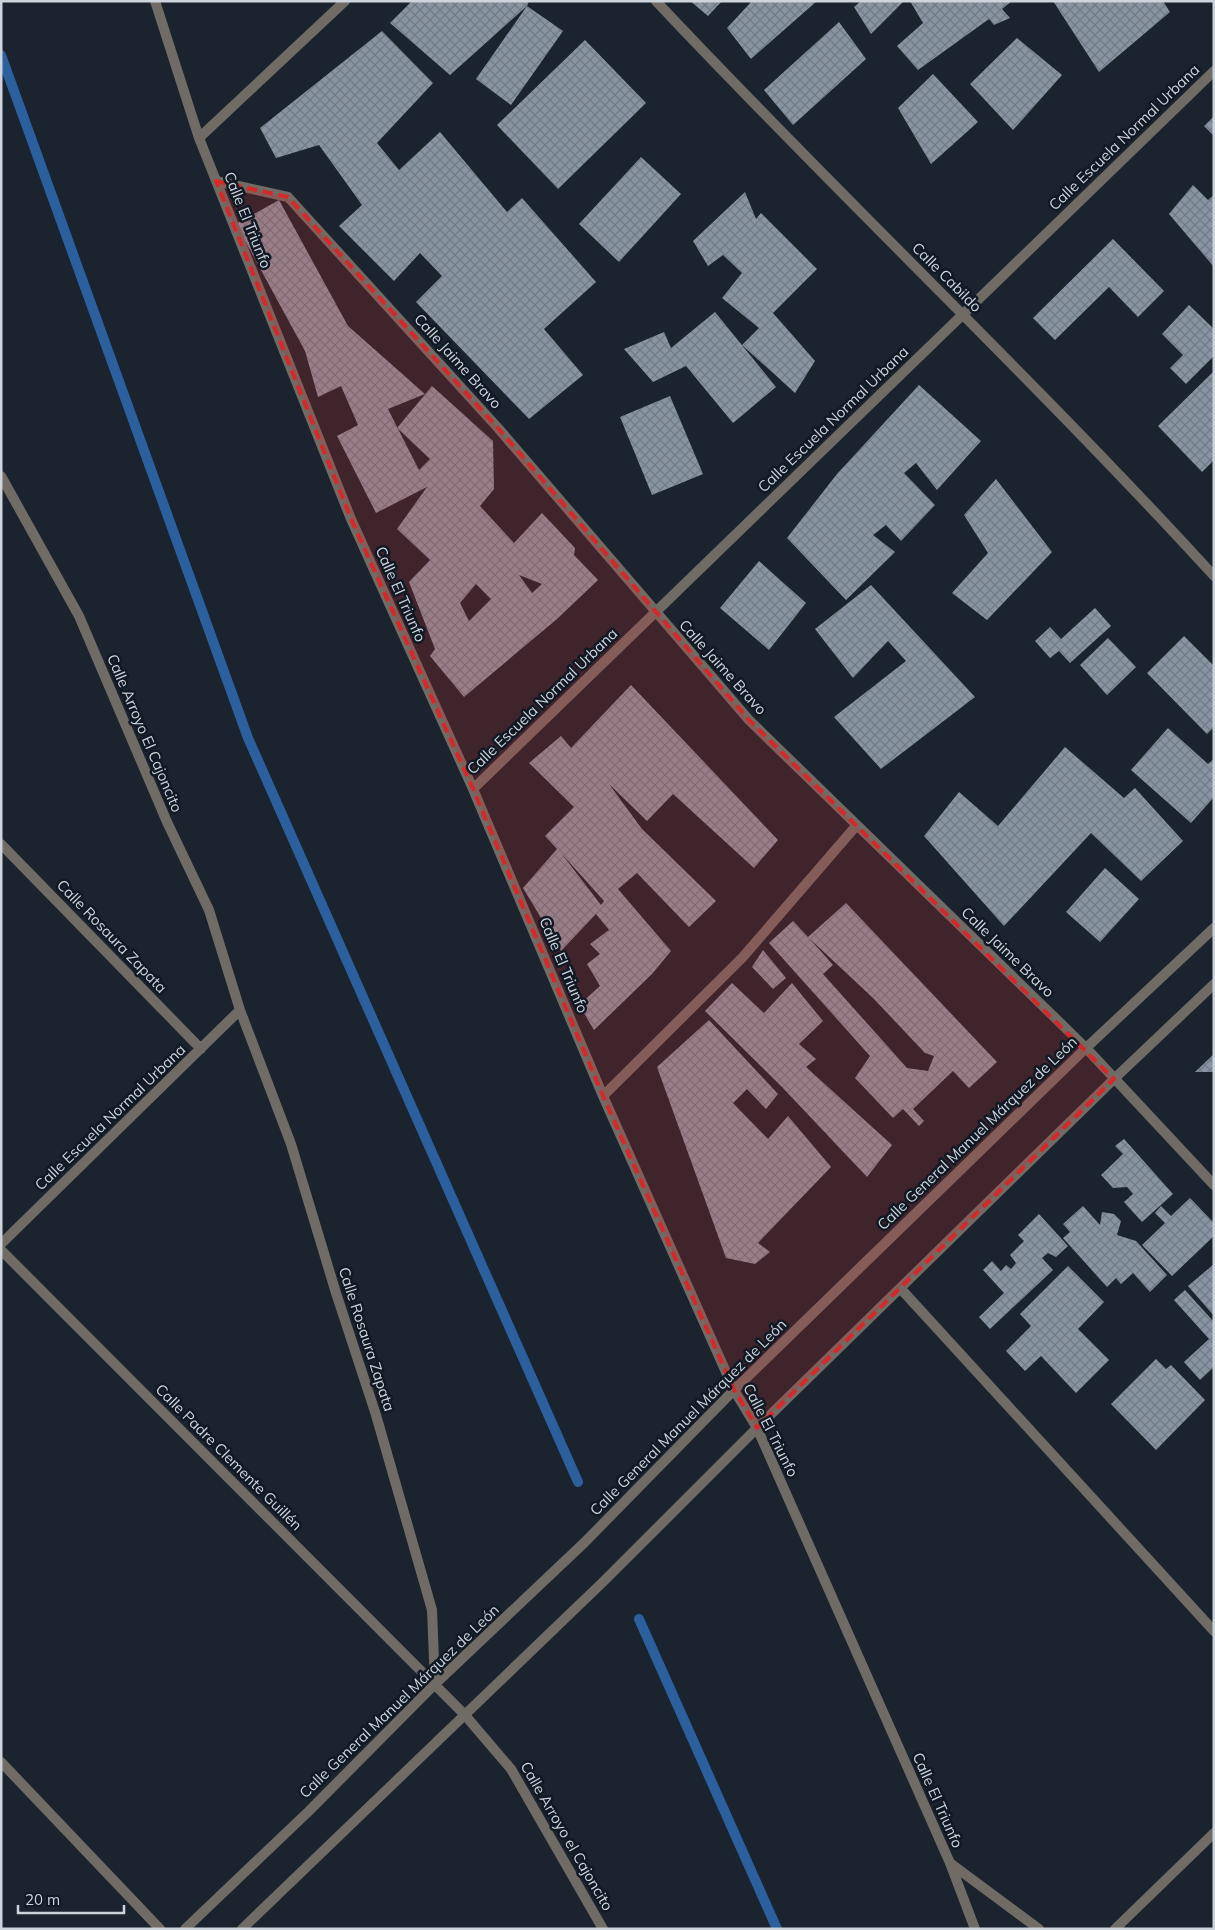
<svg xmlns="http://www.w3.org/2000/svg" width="1215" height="1930" viewBox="0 0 1215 1930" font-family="Mulish,sans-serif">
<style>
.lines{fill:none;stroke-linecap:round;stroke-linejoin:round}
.stream{stroke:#2b5f9e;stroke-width:10}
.building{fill:url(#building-cross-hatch);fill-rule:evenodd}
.minor{stroke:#706b65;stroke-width:10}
.tertiary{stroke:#706b65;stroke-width:10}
.marked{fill:#d62828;fill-opacity:0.2;stroke:#d62828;stroke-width:4;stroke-dasharray:10 6;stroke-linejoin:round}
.labels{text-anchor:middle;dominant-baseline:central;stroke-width:5;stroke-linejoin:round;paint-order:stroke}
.street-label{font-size:15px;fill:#ced4dc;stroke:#111924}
</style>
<defs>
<pattern id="building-cross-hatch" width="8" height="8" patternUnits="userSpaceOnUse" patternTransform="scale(1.25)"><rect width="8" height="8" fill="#8994a2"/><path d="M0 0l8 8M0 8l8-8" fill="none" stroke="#727b85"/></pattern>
</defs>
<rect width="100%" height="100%" fill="#1a232e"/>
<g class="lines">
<path class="stream" d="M1 55 248 738 578 1482
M639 1619 777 1929"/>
</g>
<path class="building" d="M412 1H529L527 6 450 75 390 23Z
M690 1H722L708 16Z
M752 1H817L751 59 727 28Z
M861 1H904L871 34 854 7Z
M910 1H1012L1002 9 1010 18 994 25 989 19 918 70 897 46 923 23Z
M1053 1H1163L1170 12 1099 72Z
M527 6 563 31 511 105 476 79Z
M839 22 866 59 793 125 764 90Z
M382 31 433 83 377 143 399 170 440 132 507 212 522 198 596 282 544 329 583 375 529 419 416 302 442 276 420 253 394 281 339 226 362 205 319 145 276 158 260 128Z
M1017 38 1062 75 1013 130 970 84Z
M585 40 646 103 558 189 497 125Z
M933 74 978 122 931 164 898 108Z
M1214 116V136L1204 126Z
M641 157 681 194 619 262 579 224Z
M1193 185 1208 200 1214 195V267L1169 214Z
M745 192 756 219 761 213 817 269 773 313 815 361 795 393 742 345 759 328 722 298 742 273 723 255 708 266 693 241Z
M279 200 348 326 425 394 388 409 396 425 419 470 430 459 397 428 432 386 493 441 494 489 480 506 514 543 542 513 575 548 574 555 598 580 557 619 464 697 430 656 435 649 409 582 430 560 397 529 427 487 376 513 337 436 358 425 341 386 318 397 305 351 236 224ZM519 575 542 584 532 593ZM476 584 491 599 469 621 460 603Z
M1113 239 1164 291 1138 317 1109 287 1055 340 1033 318Z
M1189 305 1214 329V356L1186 384 1170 368 1183 355 1162 334Z
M715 312 776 387 733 423 686 366 653 382 624 349 664 332 671 348Z
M1214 371V460L1202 472 1158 426Z
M919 385 981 441 937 490 916 463 904 473 935 505 901 541 886 525 873 535 895 552 846 600 787 538 837 474Z
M670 396 703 474 652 495 620 417Z
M996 479 1052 552 987 620 952 593 988 553 964 515Z
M759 561 806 603 769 650 720 608Z
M871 585 975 697 881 769 834 717 906 661 888 641 853 678 815 629Z
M1095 608 1111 626 1070 663 1059 651 1050 658 1035 641 1050 627 1061 639Z
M1184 636 1214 666V727L1207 734 1147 673Z
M1108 638 1136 667 1107 695 1080 665Z
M631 685 778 840 754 868 673 794 647 821 609 784 642 829 716 901 689 927 637 873 618 889 671 951 652 974 594 1030 579 1005 600 986 587 964 600 954 590 944 609 930 596 914 561 951 523 888 557 849 545 836 574 807 529 763 561 736 571 748ZM561 853 604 901 601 905Z
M1168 728 1208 764 1214 759V797L1191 823 1131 770Z
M1065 747 1124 798 1135 788 1183 841 1141 881 1091 833 1004 926 924 836 959 792 998 826Z
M1105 868 1139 899 1100 942 1066 912Z
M846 903 997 1062 969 1088 953 1071 913 1109 924 1121 919 1126 903 1109 893 1118 855 1078 870 1056 769 943 793 921 808 937ZM810 939 873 998 925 1053 934 1056 928 1071 907 1068 823 974 833 965Z
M763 950 786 978 773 989 752 967Z
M732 983 764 1013 792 983 823 1021 799 1044 816 1059 806 1067 892 1145 867 1177 782 1087 705 1011Z
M709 1020 778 1094 766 1109 747 1089 733 1103 768 1139 788 1116 831 1167 758 1243 770 1252 755 1264 726 1258 657 1067Z
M1214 1054V1072H1195Z
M1124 1139 1173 1194 1142 1222 1124 1202 1133 1194 1127 1187 1113 1188 1101 1175 1123 1154 1115 1146Z
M1190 1198 1214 1223V1236L1172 1276 1142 1245 1165 1223 1155 1213 1161 1206 1171 1216Z
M1083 1206 1100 1225 1102 1212 1114 1214 1121 1221 1117 1235 1136 1241 1167 1275 1150 1292 1133 1273 1121 1284 1116 1278 1107 1287 1063 1238 1070 1232 1063 1224Z
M1039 1214 1068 1246 1056 1257 1048 1253 1042 1258 1053 1270 990 1329 979 1317 1004 1293 983 1270 992 1261 1001 1271 1006 1265 1011 1269 1016 1263 1010 1255 1024 1241 1018 1235Z
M1214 1264V1316L1188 1286Z
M1068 1266 1104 1302 1078 1329 1109 1360 1076 1393 1041 1356 1025 1371 1006 1351 1031 1326 1020 1314Z
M1185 1290 1214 1322V1367L1200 1380 1184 1362 1209 1339 1174 1300Z
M1156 1359 1166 1369 1171 1365 1205 1400 1156 1450 1111 1404Z"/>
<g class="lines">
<path class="minor" d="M155 1 199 138 351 519 473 789 603 1096 734 1390 757 1428 950 1863 975 1929
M656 1C839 196 1034 379 1214 576
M199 138 345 1
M216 181 288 197 498 428 749 720 1086 1048 1214 1185
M1 476 79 616 167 822 209 910 240 1010 291 1144 336 1293 376 1415 432 1610 435 1684
M473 789 1214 71
M1 844 201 1049
M603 1096 742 958 856 826
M1 1244 240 1010
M1 1250 464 1714 511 1769 603 1929
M901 1289 1214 1631
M1 1762 160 1929
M950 1863 1039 1929
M1115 1929 1214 1833"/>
<path class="tertiary" d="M185 1929 309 1811 435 1684 585 1542 734 1390 1086 1048 1214 928
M242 1929 605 1580 757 1428 1114 1079 1214 984"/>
</g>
<path class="marked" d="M216 181 288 197 498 428 749 720 1114 1079 757 1428 734 1390 603 1096 473 789 351 519Z"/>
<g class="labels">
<g class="street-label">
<text transform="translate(1124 137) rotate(-44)">Calle Escuela Normal Urbana</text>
<text transform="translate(248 220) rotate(68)">Calle El Triunfo</text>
<text transform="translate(947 277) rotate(45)">Calle Cabildo</text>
<text transform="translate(458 361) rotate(48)">Calle Jaime Bravo</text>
<text transform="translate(833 419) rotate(-44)">Calle Escuela Normal Urbana</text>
<text transform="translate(401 594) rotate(66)">Calle El Triunfo</text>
<text transform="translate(723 667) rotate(48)">Calle Jaime Bravo</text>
<text transform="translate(542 701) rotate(-44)">Calle Escuela Normal Urbana</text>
<text transform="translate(145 733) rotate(67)">Calle Arroyo El Cajoncito</text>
<text transform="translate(112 936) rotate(46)">Calle Rosaura Zapata</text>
<text transform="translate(1008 952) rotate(44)">Calle Jaime Bravo</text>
<text transform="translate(564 965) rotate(67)">Calle El Triunfo</text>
<text transform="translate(110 1117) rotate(-44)">Calle Escuela Normal Urbana</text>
<text transform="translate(977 1133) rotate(-44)">Calle General Manuel Márquez de León</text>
<text transform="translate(367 1339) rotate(72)">Calle Rosaura Zapata</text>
<text transform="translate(688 1417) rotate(-45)">Calle General Manuel Márquez de León</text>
<text transform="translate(771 1430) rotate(63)">Calle El Triunfo</text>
<text transform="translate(229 1457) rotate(45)">Calle Padre Clemente Guillén</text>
<text transform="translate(399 1701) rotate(-44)">Calle General Manuel Márquez de León</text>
<text transform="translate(938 1800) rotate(66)">Calle El Triunfo</text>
<text transform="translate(567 1836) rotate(60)">Calle Arroyo el Cajoncito</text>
</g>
</g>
<rect width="1215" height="1930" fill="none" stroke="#ced4dc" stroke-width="5"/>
<path d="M18 1905v8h106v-8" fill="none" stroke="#ced4dc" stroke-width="2.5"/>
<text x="25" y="1905" font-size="15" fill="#ced4dc" stroke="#111924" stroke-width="4" paint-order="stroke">20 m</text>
</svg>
